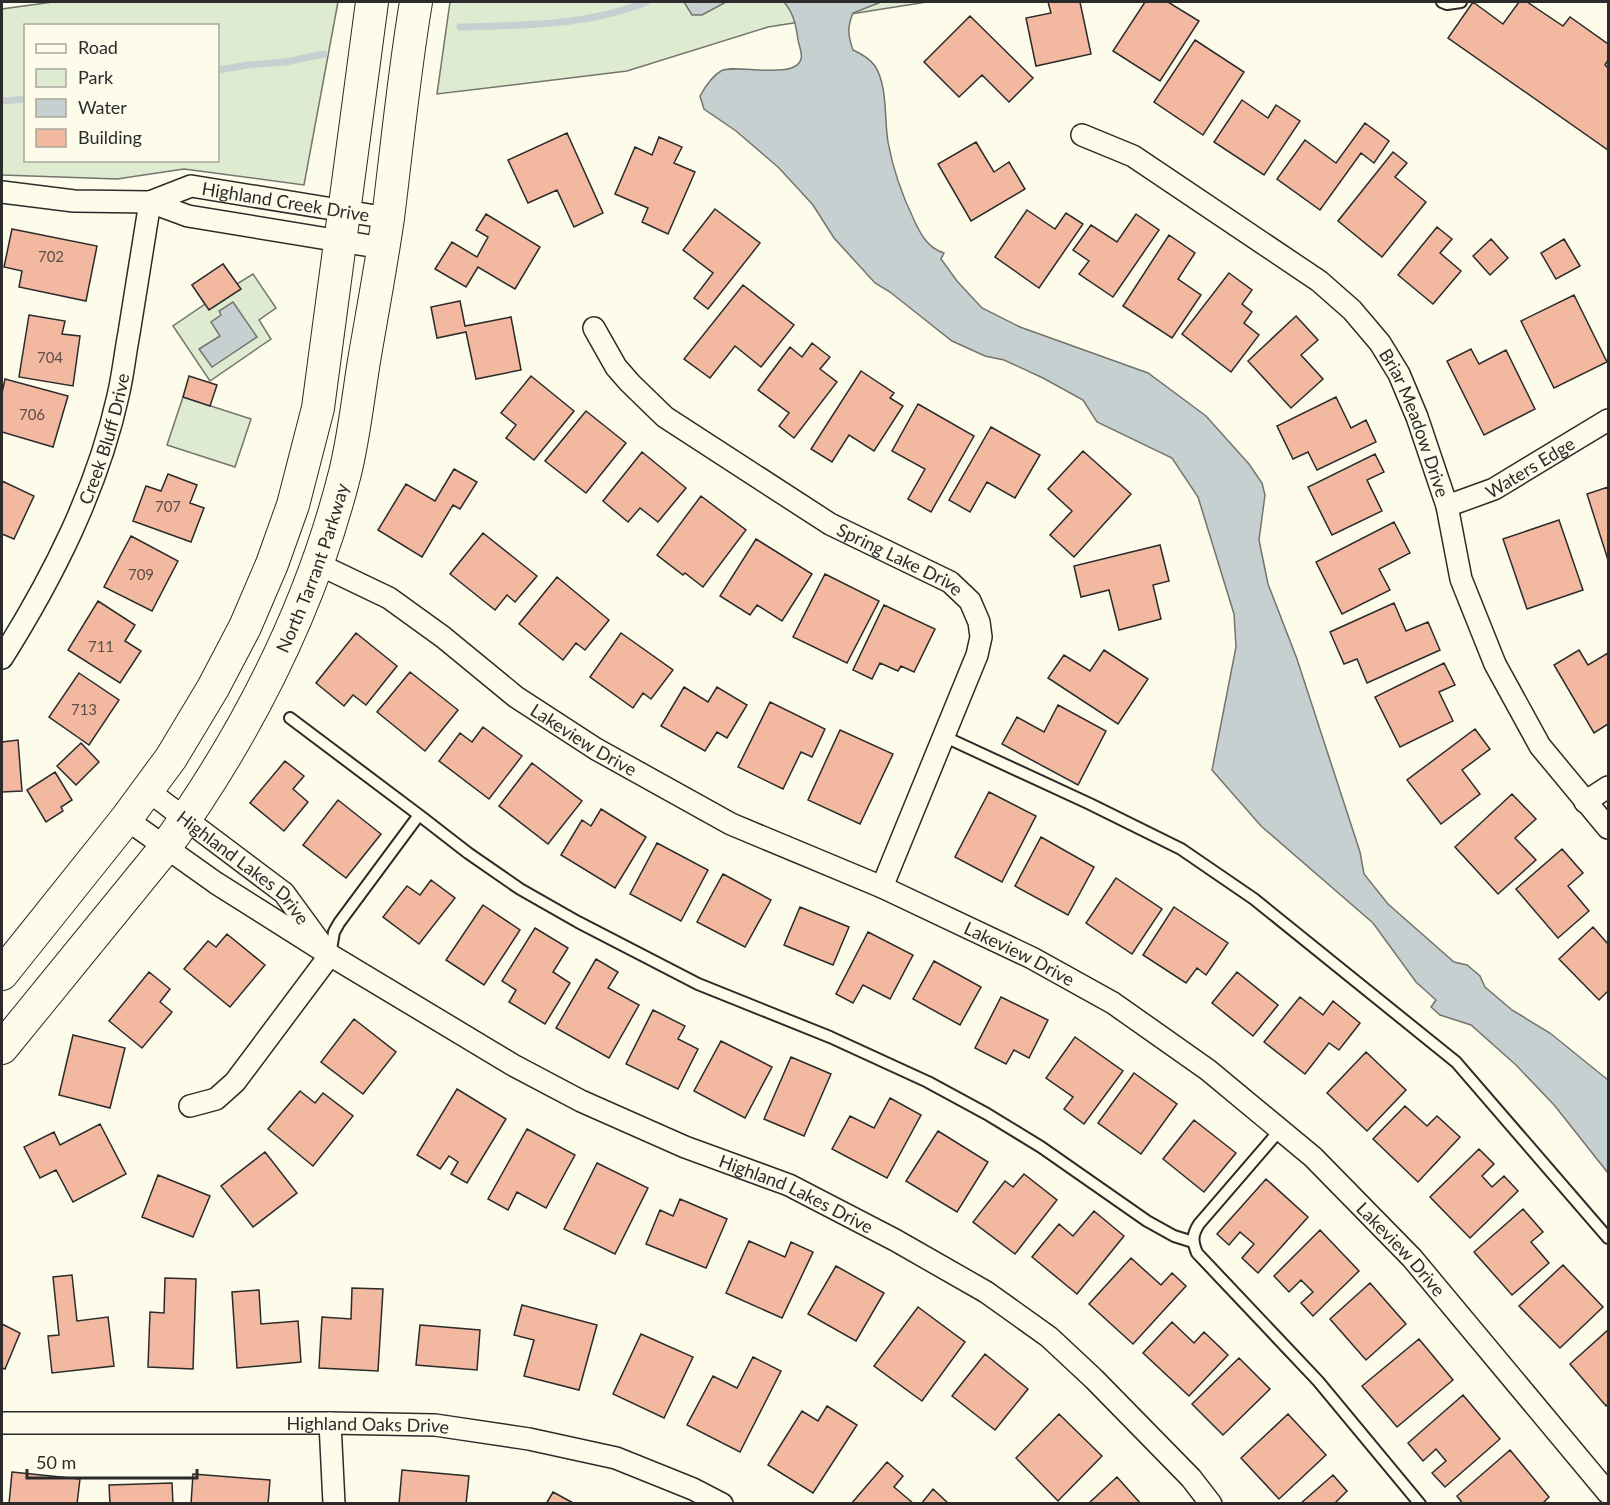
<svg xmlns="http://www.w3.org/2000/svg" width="1610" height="1505" viewBox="0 0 1610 1505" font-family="Lato,sans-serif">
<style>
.green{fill:#deebd1;stroke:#74746e;stroke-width:1.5;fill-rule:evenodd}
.water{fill:#c7d0d0;stroke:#74746e;stroke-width:1.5}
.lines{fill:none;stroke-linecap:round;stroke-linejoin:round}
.stream{stroke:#c7d0d0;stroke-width:7}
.building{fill:#f2b8a0;stroke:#2b2b2b;stroke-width:1.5}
.lane-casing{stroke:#2b2b2b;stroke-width:14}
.street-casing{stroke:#2b2b2b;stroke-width:24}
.primary-casing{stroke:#2b2b2b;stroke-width:34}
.lane{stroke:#fdfbea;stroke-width:10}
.street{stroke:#fdfbea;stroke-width:21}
.primary{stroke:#fdfbea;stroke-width:32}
.labels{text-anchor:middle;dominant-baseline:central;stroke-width:4.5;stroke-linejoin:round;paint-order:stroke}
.number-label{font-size:15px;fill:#5d4e48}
.street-label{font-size:18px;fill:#2b2b2b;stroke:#fdfbea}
</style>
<rect width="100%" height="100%" fill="#fdfbea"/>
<path class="green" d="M53 2H338L304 185 184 169 117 179 2 175V9ZM26 26H218V160H26Z
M450 2H927L768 27 627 71 437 94Z
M223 264 237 284 253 274 276 308 259 320 271 339 210 381 173 326 205 304 192 285Z
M183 397 251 419 235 467 167 445Z"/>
<path class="water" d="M684 2H726L702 15H692Z
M784 2H881L853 13C847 27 848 36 853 50 862 54 869 58 875 66 888 87 884 118 888 142 893 170 902 195 914 220 921 235 928 248 944 253L941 259 957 281 982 308 1020 327 1148 373 1206 416 1249 464 1262 483 1265 495 1259 540 1268 584 1297 659 1360 852 1364 874 1388 904 1454 962 1467 965 1480 976 1485 987 1512 1010 1550 1033 1608 1080V1173L1555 1106 1516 1065 1471 1025 1440 1015 1431 1007 1436 1000 1416 982 1373 923 1261 826 1212 770 1236 647 1234 614 1198 497 1172 458 1097 422 1083 400 1043 378 1004 360 985 356 952 341 890 292 875 283 834 238 813 205 779 168 736 131 704 109 700 96C705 87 712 76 721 71 733 63 795 81 801 59 803 54 799 46 798 40 796 25 794 14 784 2Z
M233 302 257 337 212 367 199 349 220 336 211 322 221 315 219 311Z"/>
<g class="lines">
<path class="stream" d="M460 27C523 25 587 26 646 2
M218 70 248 65 285 62 324 54
M2 101 26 99"/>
</g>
<path class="building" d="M1048 2H1080L1091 54 1036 66 1026 18 1051 13Z
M1145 2H1168L1199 21 1160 81 1113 51Z
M1473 2 1503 24 1519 2H1527L1563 26 1570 17 1608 44V60L1605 65 1608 68V150L1448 38Z
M970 16 1033 78 1009 102 982 75 959 97 924 62Z
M1195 40 1244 72 1203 135 1154 102Z
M1242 100 1268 118 1276 105 1300 121 1264 175 1214 142Z
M1365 123 1389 141 1374 163 1361 153 1320 210 1277 179 1305 140 1336 163Z
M567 133 603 213 574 227 557 190 528 203 508 160Z
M659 137 682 147 674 163 695 172 668 234 642 222 648 208 615 194 635 147 652 155Z
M976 142 994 172 1009 162 1025 189 971 221 938 164Z
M1393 152 1407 163 1395 177 1426 202 1382 257 1338 221Z
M715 209 760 243 708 309 694 298 713 273 683 250Z
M1027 210 1055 229 1066 213 1083 224 1039 288 995 257Z
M486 214 540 247 515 289 478 267 466 287 435 269 452 242 477 257 488 237 476 230Z
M1136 214 1159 230 1113 297 1079 274 1089 261 1073 250 1091 225 1117 242Z
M1437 227 1452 239 1440 253 1461 271 1433 304 1398 275Z
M12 229 97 246 86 301 19 287 22 271 4 267Z
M1169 235 1195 253 1178 279 1201 295 1172 338 1123 306Z
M1491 239 1508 258 1490 275 1473 256Z
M1564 239 1580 266 1556 279 1541 253Z
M223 264 241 289 209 310 192 285Z
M1229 273 1252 290 1242 304 1252 312 1244 323 1259 335 1231 372 1182 334Z
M743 285 794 325 761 367 735 346 710 378 684 359Z
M1574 295 1607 362 1554 388 1521 321Z
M460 301 465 326 511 317 521 370 476 379 466 332 437 338 431 307Z
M29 315 65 321 62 334 80 336 73 386 19 377Z
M1296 316 1318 340 1301 355 1323 379 1291 408 1248 361Z
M812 343 830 357 820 369 837 382 794 438 779 426 789 413 758 390 790 347 802 357Z
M1471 349 1479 364 1506 350 1535 409 1484 435 1447 361Z
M861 371 894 393 890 398 903 406 874 451 849 435 832 462 811 449Z
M189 376 217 385 210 406 183 397Z
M531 376 574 411 534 460 506 438 516 425 501 413Z
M5 379 68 396 53 447 2 432V393Z
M1336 397 1351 428 1366 420 1376 442 1317 470 1308 452 1293 459 1277 426Z
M918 404 974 436 931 512 908 499 925 469 892 451Z
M586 411 626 443 586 493 545 461Z
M991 427 1040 455 1015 498 987 482 970 512 949 500Z
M1083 451 1131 494 1074 557 1050 535 1072 511 1048 489Z
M642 452 686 488 658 522 640 508 628 522 603 501Z
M1375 454 1384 472 1367 480 1382 511 1332 535 1308 487Z
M454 469 477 482 460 509 453 505 422 557 378 530 406 484 435 501Z
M168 474 197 485 190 503 204 508 191 542 133 521 146 486 161 491Z
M2 481 34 496 14 539 2 534Z
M1608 487V560L1587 494Z
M701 496 746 530 703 587 685 573 683 575 657 555Z
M1559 520 1583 590 1527 609 1503 539Z
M1394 522 1410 553 1379 569 1390 590 1342 614 1316 562Z
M483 533 537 576 515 602 507 595 495 610 450 574Z
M131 536 178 561 152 611 104 587Z
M756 539 812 574 782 621 757 605 750 615 720 596Z
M1160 545 1169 581 1153 585 1161 619 1119 630 1109 590 1081 597 1074 566Z
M825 574 879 601 847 663 793 637Z
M557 577 609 620 585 650 576 643 563 660 519 624Z
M98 601 135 625 125 641 141 651 120 683 68 650Z
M1394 603 1406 631 1428 622 1440 650 1367 683 1357 659 1344 664 1330 632Z
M884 605 935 629 914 672 901 666 898 671 880 663 872 679 853 670Z
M356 633 397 666 366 705 353 695 344 706 316 683Z
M621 633 673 670 651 699 643 693 633 708 590 677Z
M1104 650 1148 679 1118 724 1048 678 1064 655 1090 671Z
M1579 650 1588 665 1608 653V724L1594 733 1554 665Z
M1444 663 1455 685 1439 692 1453 721 1400 747 1375 697Z
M410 672 458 710 425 751 377 712Z
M79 673 119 700 89 745 49 717Z
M684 687 708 702 717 687 747 705 727 738 717 732 705 751 661 726Z
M770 702 825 729 812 757 801 752 783 789 738 767Z
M1058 705 1106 731 1078 785 1002 744 1017 717 1044 732Z
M483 727 522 756 489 799 439 761 460 733 472 742Z
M1475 729 1490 749 1462 770 1480 794 1441 824 1407 780Z
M840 730 893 754 860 824 808 800Z
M18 740 22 791 2 792V742Z
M81 743 99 762 76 785 57 766Z
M285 761 304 776 293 789 308 802 284 831 250 803Z
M532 763 582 801 548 844 499 806Z
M55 772 72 800 61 807 63 811 46 822 27 790Z
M989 792 1036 816 1002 882 955 857Z
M1512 794 1536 819 1515 838 1536 860 1498 894 1455 847Z
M338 800 381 834 346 878 303 845Z
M601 809 646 837 615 888 561 855 582 820 591 826Z
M1041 837 1094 867 1068 915 1015 886Z
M657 843 708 870 681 921 630 894Z
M1562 849 1583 873 1568 886 1589 911 1558 938 1516 889Z
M723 874 771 900 745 947 697 922Z
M1116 878 1162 909 1132 954 1086 923Z
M431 880 455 898 419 944 383 917 407 886 420 895Z
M483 905 520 930 484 985 446 960Z
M800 907 849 927 833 965 784 945Z
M1174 907 1228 943 1206 975 1197 968 1186 983 1143 955Z
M1593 927 1608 944V991L1599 1000 1559 959Z
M535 928 568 948 553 972 570 983 545 1024 509 1002 516 990 502 981Z
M868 932 913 955 890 999 863 985 853 1003 836 994Z
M227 934 265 965 230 1007 184 969 208 941 216 947Z
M596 959 618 972 608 988 639 1005 609 1058 556 1028Z
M934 961 981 987 960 1025 913 999Z
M149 972 170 989 160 1002 172 1012 142 1048 109 1021Z
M1237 972 1278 1005 1253 1036 1212 1003Z
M1001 997 1048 1020 1029 1058 1014 1050 1006 1064 975 1048Z
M1300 997 1323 1015 1333 1001 1360 1023 1339 1050 1329 1043 1305 1074 1264 1042Z
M653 1010 685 1026 678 1039 698 1049 678 1089 626 1064Z
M354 1019 396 1052 363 1094 321 1062Z
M73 1035 125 1048 110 1108 59 1095Z
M1075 1037 1123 1071 1084 1124 1064 1109 1073 1097 1046 1078Z
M721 1041 772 1067 745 1118 694 1091Z
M1366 1052 1406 1090 1367 1131 1327 1093Z
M791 1057 831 1074 804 1136 764 1119Z
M1134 1073 1177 1104 1141 1154 1098 1123Z
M457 1089 506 1119 467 1183 451 1174 458 1162 449 1156 440 1169 417 1155Z
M300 1091 315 1103 323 1093 353 1116 313 1166 268 1129Z
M890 1098 921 1115 887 1178 832 1149 850 1116 874 1128Z
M1405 1106 1427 1126 1437 1116 1460 1137 1418 1182 1373 1139Z
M1194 1120 1236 1153 1204 1192 1163 1159Z
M100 1124 126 1174 73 1202 56 1170 40 1178 24 1147 54 1132 60 1145Z
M527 1129 575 1155 546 1208 517 1192 508 1210 488 1199Z
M938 1131 988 1162 957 1212 906 1181Z
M1479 1149 1494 1164 1482 1176 1492 1187 1504 1176 1518 1191 1470 1238 1430 1197Z
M265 1152 297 1193 253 1227 221 1186Z
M597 1163 648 1188 615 1254 564 1229Z
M1024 1174 1057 1200 1015 1254 973 1222 1005 1181 1013 1187Z
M158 1175 210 1196 193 1237 142 1217Z
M1266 1179 1308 1217 1258 1273 1242 1258 1254 1244 1240 1232 1229 1245 1217 1234Z
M680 1199 727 1219 706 1268 646 1244 660 1210 673 1216Z
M1523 1209 1543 1232 1531 1242 1549 1263 1512 1295 1474 1252Z
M1094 1211 1124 1236 1077 1294 1032 1257 1059 1224 1073 1236Z
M1320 1230 1359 1271 1313 1316 1301 1303 1313 1292 1301 1280 1289 1292 1274 1276Z
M749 1241 785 1257 791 1242 813 1252 782 1318 726 1293Z
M1131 1258 1161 1285 1172 1273 1186 1286 1133 1344 1089 1304Z
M1563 1265 1603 1307 1560 1348 1519 1306Z
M836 1266 884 1293 856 1341 808 1314Z
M72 1275 77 1321 108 1317 114 1366 52 1373 48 1336 59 1335 53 1277Z
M165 1278 196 1279 193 1369 148 1367 150 1312 164 1313Z
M1370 1283 1406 1324 1366 1360 1330 1319Z
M352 1288 383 1289 378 1371 319 1368 322 1317 351 1319Z
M259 1290 261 1324 298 1321 301 1362 237 1368 232 1292Z
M522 1305 597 1325 579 1390 524 1376 534 1340 514 1335Z
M918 1307 965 1342 922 1401 874 1366Z
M1172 1322 1194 1343 1204 1332 1228 1355 1189 1396 1143 1353Z
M2 1324 20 1333 5 1369 2 1368Z
M420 1325 480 1330 477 1370 416 1365Z
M1608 1330V1404L1606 1406 1570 1364Z
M641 1334 693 1357 664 1418 613 1394Z
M1419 1339 1453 1380 1397 1427 1362 1386Z
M985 1354 1028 1389 995 1430 952 1396Z
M753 1357 781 1371 740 1452 687 1425 713 1376 737 1388Z
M1239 1358 1270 1389 1223 1435 1192 1404Z
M1463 1395 1500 1439 1445 1487 1432 1473 1446 1461 1436 1449 1423 1461 1408 1443Z
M827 1406 857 1425 813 1493 768 1465 802 1411 818 1421Z
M1059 1414 1102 1456 1058 1501 1016 1458Z
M1288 1414 1326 1455 1279 1499 1241 1458Z
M1510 1450 1549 1497 1542 1504H1463L1457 1496Z
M887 1462 903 1476 894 1487 914 1504H851Z
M402 1470 469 1476 466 1504H399Z
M12 1472 80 1479 77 1504H9Z
M193 1474 270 1480 268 1504H191Z
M1333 1475 1347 1491 1334 1504H1300Z
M1117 1477 1141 1504H1088Z
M172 1483 173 1504H110L109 1485Z
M933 1489 949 1504H921Z
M553 1492 575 1504H546Z"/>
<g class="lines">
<g class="lane-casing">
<path id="lane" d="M1442 2 1447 4 1461 2
M290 718 419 815
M943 736 1090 804 1181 849 1254 899 1456 1062 1608 1238
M330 955 334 932 339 923 419 815 468 853 520 889 578 922 698 984 830 1037 928 1082 987 1114 1041 1147 1147 1221 1174 1236 1193 1242
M1280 1130 1199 1224C1192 1235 1192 1241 1197 1253L1318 1381 1420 1504"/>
</g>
<g class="street-casing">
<g id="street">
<path id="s1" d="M1082 135 1133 156 1319 281 1352 310 1380 343 1399 374 1417 417 1447 506 1461 579 1495 664 1540 746 1608 828"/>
<path d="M2 192 74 201 150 202 188 216 383 248"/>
<path id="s2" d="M150 202 191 186 388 218"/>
<path id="s3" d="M594 328 616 367 630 383 665 417 830 524 950 582 970 601 979 622 981 637 977 655 882 887"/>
<path id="s4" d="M1447 506 1494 489 1608 420"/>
<path id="s5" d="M318 564 389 598 443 637 516 697 596 749 731 824 882 887 1032 958 1113 1003 1208 1070 1313 1157 1412 1258 1608 1493"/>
<path id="s6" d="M2 658C53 577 97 490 118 396 123 375 125 354 129 333 136 289 143 246 150 202"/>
<path id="s7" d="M147 790 284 893 322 945"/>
<path d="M1585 802 1608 787"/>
<path id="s8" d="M126 819 216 883 330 955 513 1065 581 1101 685 1147 789 1185 895 1240 986 1292 1049 1337 1094 1379 1191 1478 1211 1504"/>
<path d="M190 1106 216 1099 235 1082 330 955"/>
<path id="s9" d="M2 1423H330L435 1425 529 1439 616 1458 693 1489 722 1504"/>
<path d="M330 1423 334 1504"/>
</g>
</g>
<g class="primary-casing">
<g id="primary">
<path d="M2 974 126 819 171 758 213 688 245 627 272 564 293 505 318 408 372 2"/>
<path id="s10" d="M2 1048 165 848C246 735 311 608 345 473 354 437 358 398 364 361 372 314 381 266 388 218 397 146 404 73 416 2"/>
</g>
</g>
<use href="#lane" class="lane"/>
<use href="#street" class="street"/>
<use href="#primary" class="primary"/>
</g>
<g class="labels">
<g class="number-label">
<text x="51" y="256">702</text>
<text x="50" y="357">704</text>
<text x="32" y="414">706</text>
<text x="168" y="506">707</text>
<text x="141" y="574">709</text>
<text x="101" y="646">711</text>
<text x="84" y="709">713</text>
</g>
<g class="street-label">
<text stroke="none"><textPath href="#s2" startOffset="140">Highland Creek Drive</textPath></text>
<text stroke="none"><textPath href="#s1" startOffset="454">Briar Meadow Drive</textPath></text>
<text stroke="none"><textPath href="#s6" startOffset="243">Creek Bluff Drive</textPath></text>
<text stroke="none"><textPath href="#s4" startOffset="92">Waters Edge</textPath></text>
<text stroke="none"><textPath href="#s3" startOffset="390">Spring Lake Drive</textPath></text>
<text stroke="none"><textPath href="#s10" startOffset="576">North Tarrant Parkway</textPath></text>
<text stroke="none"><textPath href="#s5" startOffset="320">Lakeview Drive</textPath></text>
<text stroke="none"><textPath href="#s7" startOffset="124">Highland Lakes Drive</textPath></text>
<text stroke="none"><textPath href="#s5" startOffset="806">Lakeview Drive</textPath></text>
<text stroke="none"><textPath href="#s8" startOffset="770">Highland Lakes Drive</textPath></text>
<text stroke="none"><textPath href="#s5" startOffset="1292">Lakeview Drive</textPath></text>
<text stroke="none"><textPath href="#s9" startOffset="366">Highland Oaks Drive</textPath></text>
</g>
</g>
<rect width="1610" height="1505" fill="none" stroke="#2b2b2b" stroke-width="6"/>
<rect x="24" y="24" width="195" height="138" fill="#fdfbea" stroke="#a9a89e" stroke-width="1.5"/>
<rect x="36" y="44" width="30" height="9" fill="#fdfbea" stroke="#a9a89e" stroke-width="1.5"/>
<text x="78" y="54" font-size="18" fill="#2b2b2b">Road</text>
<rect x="36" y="69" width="30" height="18" fill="#deebd1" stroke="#a9a89e" stroke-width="1.5"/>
<text x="78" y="84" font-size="18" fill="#2b2b2b">Park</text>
<rect x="36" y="99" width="30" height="18" fill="#c7d0d0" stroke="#a9a89e" stroke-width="1.5"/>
<text x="78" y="114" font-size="18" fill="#2b2b2b">Water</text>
<rect x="36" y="129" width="30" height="18" fill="#f2b8a0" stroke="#a9a89e" stroke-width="1.5"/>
<text x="78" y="144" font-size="18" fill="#2b2b2b">Building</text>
<path d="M27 1469v9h170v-9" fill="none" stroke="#2b2b2b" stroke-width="3"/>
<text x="36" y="1469" font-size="18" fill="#2b2b2b" stroke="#fdfbea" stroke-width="4.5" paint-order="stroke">50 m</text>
</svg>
